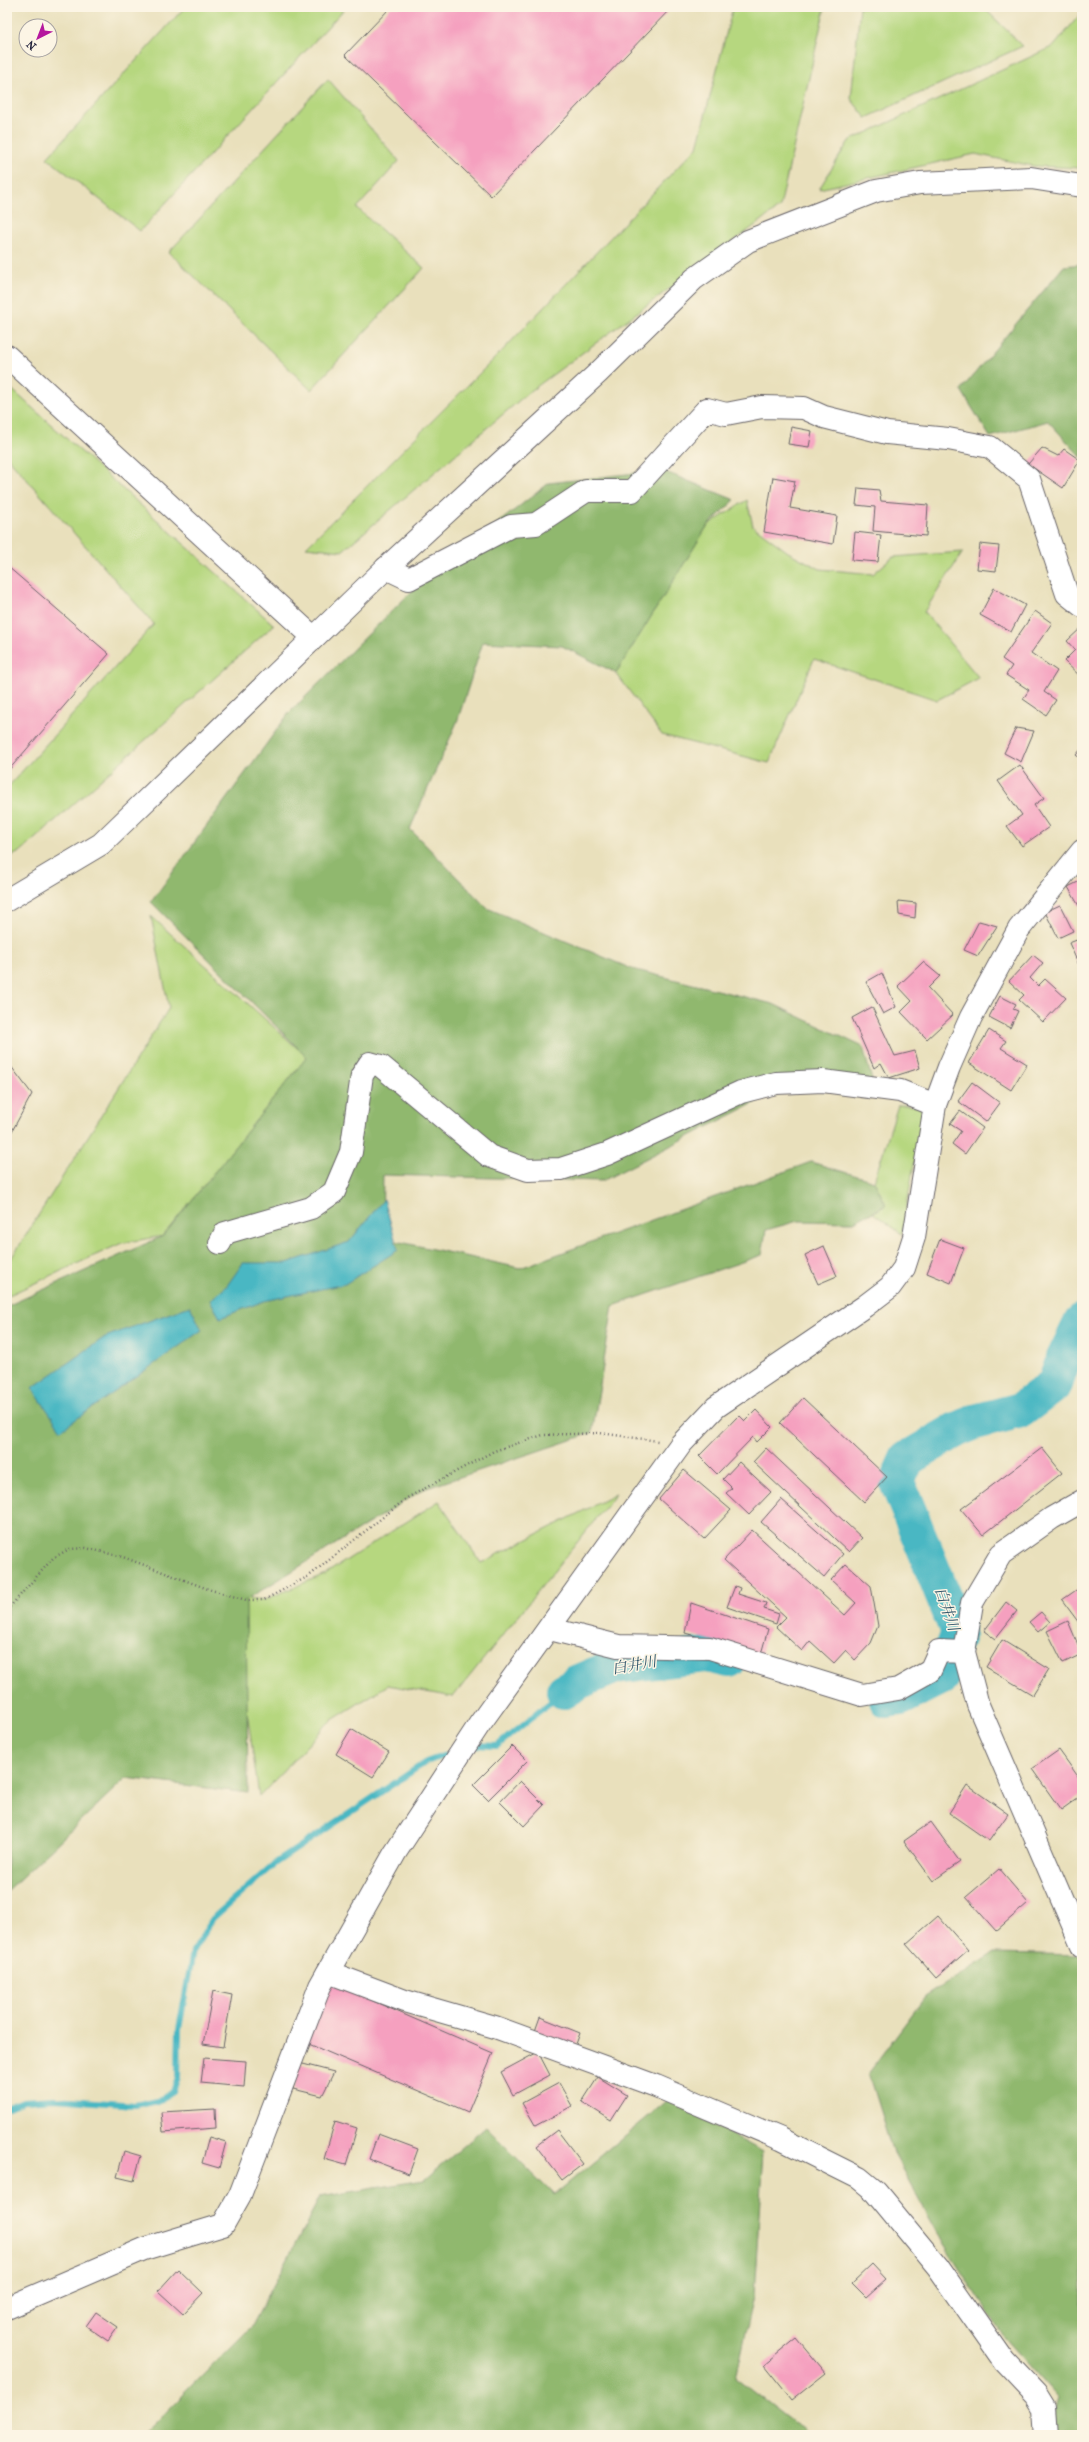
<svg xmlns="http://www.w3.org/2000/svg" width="1089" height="2442" viewBox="0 0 1089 2442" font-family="'IM FELL French Canon','Noto Serif JP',serif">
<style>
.green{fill:#b6d77f;stroke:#6c7c5d}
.forest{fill:#90b86e;stroke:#596d54}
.water{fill:#49b7c3;stroke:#366c7f}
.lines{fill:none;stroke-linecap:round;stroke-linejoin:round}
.stream{stroke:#49b7c3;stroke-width:6}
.river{stroke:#49b7c3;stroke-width:36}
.building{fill:#f5a0bf}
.minor-casing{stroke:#686468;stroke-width:24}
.tertiary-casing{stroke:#686468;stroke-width:24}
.path{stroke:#686468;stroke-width:2.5;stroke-dasharray:1 3;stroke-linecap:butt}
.minor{stroke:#fff;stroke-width:22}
.tertiary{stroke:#fff;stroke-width:22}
.labels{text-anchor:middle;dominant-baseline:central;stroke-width:3;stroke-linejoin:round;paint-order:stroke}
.water-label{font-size:15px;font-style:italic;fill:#30566b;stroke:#fcf5e5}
</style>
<rect width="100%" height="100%" fill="#fcf5e5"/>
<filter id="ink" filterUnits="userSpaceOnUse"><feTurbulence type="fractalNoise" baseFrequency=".025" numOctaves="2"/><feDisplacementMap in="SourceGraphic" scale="8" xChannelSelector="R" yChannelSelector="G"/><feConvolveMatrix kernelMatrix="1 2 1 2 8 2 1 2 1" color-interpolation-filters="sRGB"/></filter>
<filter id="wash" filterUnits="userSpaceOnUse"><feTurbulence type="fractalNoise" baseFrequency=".012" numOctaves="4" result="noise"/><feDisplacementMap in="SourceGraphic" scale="16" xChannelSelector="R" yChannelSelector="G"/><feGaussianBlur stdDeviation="0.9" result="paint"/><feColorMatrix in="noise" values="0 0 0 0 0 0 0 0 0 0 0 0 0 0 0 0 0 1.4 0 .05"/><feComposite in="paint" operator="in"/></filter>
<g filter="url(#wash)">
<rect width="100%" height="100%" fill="#e9e0bc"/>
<path class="green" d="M185 7H346L140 231 47 158Z
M733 7H825L780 207 528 393 342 551 306 547 504 349 697 147Z
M860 7H983L1023 46 866 118 851 99Z
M1082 12V168L1033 166 975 154 819 189 849 141 1054 46Z
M328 79 399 161 357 208 424 268 311 390 169 252Z
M7 385 274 625 20 852 7 858V788L154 624 7 457Z
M747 500 753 526 788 552 820 569 873 574 893 557 963 552 924 612 979 678 937 700 814 659 769 763 662 735 616 673 708 525Z
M151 916 307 1057 163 1236 122 1243 7 1296V1265L169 1008Z
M898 1105 924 1106 902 1234 873 1213 886 1205 874 1181Z
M616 1494 453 1697 388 1685 329 1722 259 1797 231 1596 264 1600 325 1574 439 1501 481 1563Z"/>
<path class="forest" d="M1082 264V458L1048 421 990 437 961 390 1064 266Z
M661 470 735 500 708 525 616 673 562 646 483 642 457 722 410 829 487 908 632 969 773 1004 863 1047 873 1084 823 1081 768 1096 602 1181 383 1175 382 1238 520 1268 811 1162 874 1181 886 1205 854 1222 798 1221 766 1230 762 1255 613 1306 592 1433 424 1489 246 1600 248 1793 126 1778 7 1891V1306L163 1236 307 1057 151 902 289 713 414 589 549 483Z
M995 1953 1082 1955V2435H1048L1058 2398 1005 2338 944 2244 893 2153 868 2073 925 1997Z
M668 2100 763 2152 754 2296 736 2378 810 2435H143L252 2326 320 2197 424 2180 486 2127 554 2195Z"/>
<path class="water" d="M384 1199 398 1250 345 1284 264 1301 220 1318 210 1300 226 1287 243 1263H287L349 1242Z
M190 1306 202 1330 61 1430 32 1388 105 1337Z"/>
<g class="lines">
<path class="stream" d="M474 1745 497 1746 564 1691
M7 2108 23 2101 55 2099 135 2105 162 2099 173 2092 178 2077 179 2029 193 1951 213 1918 274 1864 426 1762 454 1752"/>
<path class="river" d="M564 1691 578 1682 616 1666 707 1655 729 1660
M887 1700 901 1698 942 1677 958 1632 897 1482 907 1459 956 1430 975 1422 1021 1410 1055 1384 1064 1358 1082 1321"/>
</g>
<g id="blocks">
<path class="building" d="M391 7H672L491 196 345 55Z
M791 427 812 431 809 447 788 444Z
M1042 448 1058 456 1064 449 1080 460 1063 488 1028 464Z
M773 477 795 481 790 508 837 516 833 544 764 532Z
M858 488 879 490 881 501 928 505 926 536 873 531 875 507 856 505Z
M855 532 881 535 878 562 852 560Z
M980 544 999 546 996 571 977 569Z
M7 566 109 654 7 772Z
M994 588 1025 605 1011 632 980 615Z
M1035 611 1052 623 1031 653 1057 671 1044 692 1056 700 1046 715 1023 699 1029 690 1006 675 1012 666 1002 659Z
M1082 627V678L1064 661 1075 650 1067 641Z
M1016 728 1034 731 1021 762 1004 753Z
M1082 748V760L1076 755Z
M1020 765 1044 798 1034 805 1049 827 1022 846 1007 826 1022 815 998 781Z
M1082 880V905L1079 906 1068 887Z
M898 901 916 903 915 918 899 915Z
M1060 905 1073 931 1058 938 1045 912Z
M979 921 997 926 978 956 964 950Z
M1082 938V972L1069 943Z
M1033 955 1043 963 1030 978 1038 986 1045 979 1066 998 1043 1022 1019 1000 1024 995 1009 981Z
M923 962 940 976 928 988 953 1015 927 1039 901 1012 912 1001 898 986Z
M882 973 896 1007 883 1014 866 982Z
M1000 996 1016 1004 1013 1009 1018 1011 1010 1028 989 1017Z
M872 1007 895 1056 915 1051 920 1068 889 1078 881 1063 874 1068 852 1018Z
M989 1030 1006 1041 1001 1048 1027 1064 1011 1090 969 1063Z
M7 1061 32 1094 11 1133 7 1136Z
M972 1082 1000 1103 986 1122 958 1101Z
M960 1111 983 1128 965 1154 952 1144 961 1131 950 1124Z
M940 1239 964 1248 951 1283 927 1273Z
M824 1246 837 1276 818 1284 805 1255Z
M803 1398 887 1477 864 1502 780 1423Z
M756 1410 772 1427 757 1442 753 1437 717 1474 699 1456 739 1415 745 1421Z
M766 1448 862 1538 849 1552 753 1462Z
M1042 1448 1062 1473 983 1535 961 1509Z
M739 1462 771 1492 749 1515 726 1493 732 1488 723 1479Z
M684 1470 731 1510 704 1539 659 1499Z
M781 1499 843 1554 824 1577 761 1522Z
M752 1530 845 1615 856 1603 831 1580 846 1564 871 1586 878 1626 871 1643 855 1660 846 1650 834 1663 810 1641 802 1651 776 1627 786 1617 724 1560Z
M735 1586 740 1588 738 1594 766 1603 764 1609 779 1614 776 1624 727 1607Z
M1082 1586V1627L1062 1600Z
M1006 1602 1017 1611 995 1639 984 1631Z
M691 1603 768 1629 761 1654 685 1633Z
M1041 1612 1050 1622 1038 1632 1029 1622Z
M1068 1621 1082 1654 1063 1663 1047 1631Z
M1002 1640 1049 1669 1033 1695 986 1667Z
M351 1729 389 1752 373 1777 336 1754Z
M512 1746 527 1761 488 1800 473 1785Z
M1059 1750 1082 1782V1795L1061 1810 1032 1769Z
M520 1781 544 1805 524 1826 500 1802Z
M967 1785 1008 1814 989 1841 949 1813Z
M931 1822 960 1862 933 1881 904 1841Z
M999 1869 1028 1903 996 1931 966 1897Z
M938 1916 968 1950 936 1978 906 1944Z
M329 1982 493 2053 468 2112 304 2042Z
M213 1991 232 1995 223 2047 203 2044Z
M540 2017 580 2033 575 2047 535 2031Z
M538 2052 550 2075 513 2095 501 2072Z
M204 2058 246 2061 244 2087 201 2083Z
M299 2063 334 2072 322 2096 293 2089Z
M598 2077 627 2095 611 2120 582 2102Z
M559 2083 572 2106 535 2126 522 2103Z
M215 2109 216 2128 163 2132 161 2112Z
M335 2121 357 2128 346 2165 324 2159Z
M557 2130 583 2164 562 2180 536 2146Z
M378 2134 418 2149 409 2174 369 2159Z
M209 2137 226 2142 219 2168 202 2163Z
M124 2151 141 2156 134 2181 117 2177Z
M872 2264 886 2279 866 2297 852 2283Z
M178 2269 203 2293 183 2314 158 2291Z
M96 2312 118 2327 108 2341 86 2326Z
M797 2338 826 2373 792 2400 764 2365Z"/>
</g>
</g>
<g filter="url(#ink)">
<use href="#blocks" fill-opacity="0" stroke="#686468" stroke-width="1"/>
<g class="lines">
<g class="minor-casing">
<path id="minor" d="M386 568 409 579 511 526 536 524 586 491H632L707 409 726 414 762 407 804 408 824 417 887 433 948 439 990 447 1029 479 1067 594 1082 606
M220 1243 225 1233 311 1208 334 1192 351 1152 362 1075 370 1063 381 1066 489 1156 528 1170 561 1169 607 1154 741 1092 776 1083 823 1081 900 1091 935 1105
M1082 1501 1052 1518 1001 1554 972 1603 964 1652 978 1705 1082 1946
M550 1629 618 1646 710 1648 862 1695 898 1689 930 1671 939 1651 964 1652
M328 1972 405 2001 495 2027 656 2086 781 2139 859 2178 876 2192 938 2267 1004 2361 1036 2395 1044 2408 1046 2435"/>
</g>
<g class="tertiary-casing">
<path id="tertiary" d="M7 356 313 637
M7 900 101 844 386 568 598 373 694 279 748 241 876 191 920 183 1031 178 1082 186
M7 2308 144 2249 223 2225 240 2195 320 1986 395 1853 479 1725 681 1444 716 1407 865 1306 890 1287 904 1268 914 1237 935 1105 949 1067 971 1017 1019 929 1082 851"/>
</g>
<path class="path" d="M7 1610 53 1558 69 1549 86 1548 123 1557 208 1589 246 1600H264L309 1576 407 1498 494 1451 543 1435 600 1433 658 1441"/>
<use href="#minor" class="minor"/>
<use href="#tertiary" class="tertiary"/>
</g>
</g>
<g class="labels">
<g class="water-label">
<text transform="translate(947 1609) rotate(71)">白井川</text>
<text transform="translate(634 1665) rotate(-10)">白井川</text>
</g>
</g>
<rect width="1089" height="2442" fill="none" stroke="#fcf5e5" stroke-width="24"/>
<g transform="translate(38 38) rotate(222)"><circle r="19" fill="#fcf5e5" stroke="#a5a1a1"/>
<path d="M0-3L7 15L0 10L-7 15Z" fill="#b5179e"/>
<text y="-6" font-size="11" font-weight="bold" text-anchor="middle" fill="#22223b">N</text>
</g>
</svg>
